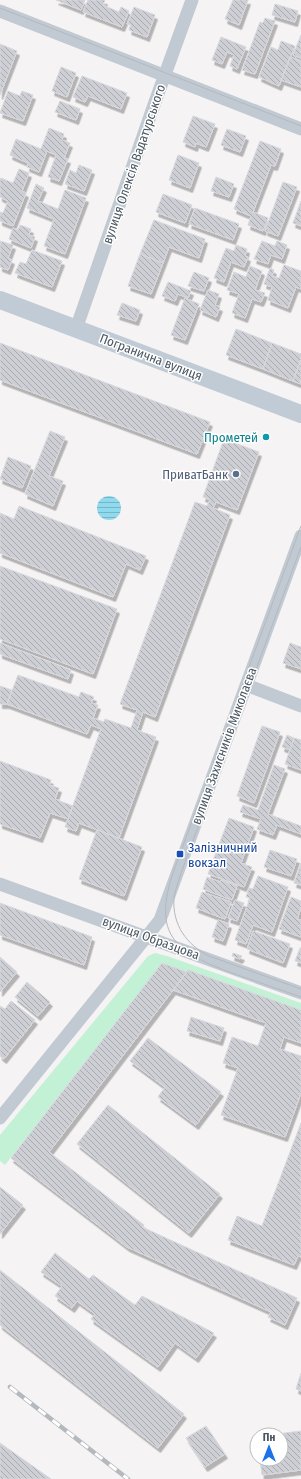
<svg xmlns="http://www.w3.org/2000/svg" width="301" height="1479" viewBox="0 0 301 1479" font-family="'Fira Sans Condensed',sans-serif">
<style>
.grass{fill:#c3f1d5}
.water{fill:url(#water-rules)}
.building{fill:url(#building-back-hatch);stroke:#d7d9de;filter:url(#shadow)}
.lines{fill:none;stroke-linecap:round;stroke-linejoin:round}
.street{stroke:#c1cad2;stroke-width:13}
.secondary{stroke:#c1cbd6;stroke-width:18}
.tram{stroke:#b5b8bd;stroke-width:1}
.rail-casing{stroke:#b5b8bd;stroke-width:4.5}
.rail{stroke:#fff;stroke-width:3;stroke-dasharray:9;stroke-linecap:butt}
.culture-dot{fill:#0f9aa8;stroke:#fff;stroke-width:1.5}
.service-dot{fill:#5c6f8a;stroke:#fff;stroke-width:1.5}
.transit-dot{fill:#1a4fb4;stroke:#fff;stroke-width:1.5}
.labels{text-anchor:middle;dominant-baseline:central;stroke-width:3;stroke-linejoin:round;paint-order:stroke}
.street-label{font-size:13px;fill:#4a5661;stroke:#fff}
.culture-label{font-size:13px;fill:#0d838f;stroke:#fff;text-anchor:end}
.service-label{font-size:13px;fill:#4e5e75;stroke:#fff;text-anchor:end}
.transit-label{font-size:13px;fill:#164399;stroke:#fff;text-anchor:start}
</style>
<defs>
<pattern id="water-rules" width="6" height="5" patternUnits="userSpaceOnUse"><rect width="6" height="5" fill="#90daee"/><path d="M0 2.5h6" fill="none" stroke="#78b4c4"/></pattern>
<pattern id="building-back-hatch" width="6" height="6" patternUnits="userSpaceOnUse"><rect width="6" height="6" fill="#cdcfd5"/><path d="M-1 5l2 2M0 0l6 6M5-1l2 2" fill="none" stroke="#a8abb0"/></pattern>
<filter id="shadow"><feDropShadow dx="2.5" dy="4.5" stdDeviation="0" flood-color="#0004"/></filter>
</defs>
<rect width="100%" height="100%" fill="#f5f3f3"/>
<path class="grass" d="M155 953 167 956 301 1003V1010L188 970 187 972 162 963 5 1165 0 1161V1135L148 956Z"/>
<path class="water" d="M97 508a12 12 0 1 1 24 0a12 12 0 1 1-24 0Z"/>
<path class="building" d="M56 0H85L81 10Z
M88 0H105L103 5 119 12 121 7 129 11 122 27 83 12Z
M233 0H248L239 25 225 19Z
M275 4 298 11 295 22 272 15Z
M134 7 155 15 147 37 129 30 131 25 127 24Z
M265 18 275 21 255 74 242 70 260 22 263 23Z
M301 35V58L293 55Z
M221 37 246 47 237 69 230 66 234 55 227 52 222 64 212 60Z
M281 41 295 46 279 86 259 77 271 47 278 50Z
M0 44 17 51 0 95Z
M290 57 301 61V87L281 80Z
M61 67 76 73 67 97 52 91Z
M82 76 127 93 121 109 88 96 85 102 73 97Z
M8 91 20 96 22 91 33 95 23 121 0 113Z
M60 101 80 109 76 120 55 112Z
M193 116 215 124 206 147 196 143 195 147 183 142Z
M49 128 64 134 62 140 70 143 64 158 68 159 59 181 48 177 56 155 47 151 39 172 27 167 28 163 10 155 16 139 41 149Z
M227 129 246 136 240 152 221 145Z
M260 141 281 149 275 166 271 165 253 212 268 218 263 231 248 225 251 216 234 209Z
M178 155 199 163 190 188 169 180Z
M79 165 92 170 84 191 65 184 70 170 76 173Z
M19 169 29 173 22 191 26 193 13 226 0 221V212L3 213 8 201 0 197V180L1 178 13 183Z
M216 177 234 184 229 197 211 191Z
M283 182 297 187 278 236 265 231Z
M36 184 44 188 38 201 58 209 65 190 86 198 65 254 44 246 54 219 27 208Z
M163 194 192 205 185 223 156 212Z
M301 201V226L293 223Z
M195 208 239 224 233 240 189 224Z
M154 220 205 239 199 258 169 247 163 263 140 254Z
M20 225 31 229 29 235 35 237 31 248 9 239 13 228 18 230Z
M0 241 13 245 8 258 12 260 8 270 0 267Z
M262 241 275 246 277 241 287 245 282 259 271 255 268 264 254 259Z
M236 245 247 249 245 256 248 257 244 267 231 262 224 282 214 278 226 248 234 251Z
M32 250 62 261 52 287 15 273 20 262 26 264Z
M140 254 163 263 151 294 128 286Z
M284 265 301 271V289L296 287 288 308 268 300 272 287 264 284 270 268 274 270 272 276 279 278Z
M250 266 262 271 255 290 265 293 261 302 252 299 245 318 232 313 239 294 227 290 234 272 246 277Z
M194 272 209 278 204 291 188 286Z
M168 282 191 291 188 298 178 294 175 301 162 296Z
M208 290 219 294 215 305 220 307 216 317 200 310Z
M185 298 199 304 185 340 171 335Z
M122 303 140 310 136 321 117 315Z
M236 329 272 343 263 369 226 355Z
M0 343 210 422 197 454 0 380Z
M272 343 301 354V359L293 381 263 369Z
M301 359V384L293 381Z
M50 431 65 437 49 476 63 481 53 506 25 494Z
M224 439 259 452 237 510 216 502 213 508 230 515 155 717 143 712 137 730 156 737 119 838 79 823 76 831 65 827 101 729 91 725 87 734 7 704 18 675 79 697 81 692 94 697 91 703 98 705 93 718 104 722 105 719 131 728 137 710 120 704 195 502 207 506 210 500 203 497Z
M8 457 31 466 22 488 0 479Z
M19 506 146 556 140 570 126 564 113 597 0 553V513L14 519Z
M0 566 117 609 93 674 0 639Z
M0 643 71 670 68 679 0 654Z
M290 643 301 647V669L283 663Z
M0 686 12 690 7 704H0Z
M262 726 280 732 254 803 237 796Z
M287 735 294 738 290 750 282 747Z
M294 738 301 740V770L285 764Z
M0 761 51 780 49 785 59 788 55 799 73 806 68 819 50 813 40 838 0 824Z
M274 765 285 769 268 814 301 826V834L277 825 273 835 257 829 261 819 240 812 243 805 258 810Z
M229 818 254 827 241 863 252 867 244 887 208 874Z
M97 830 142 847 124 896 79 879Z
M270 850 297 859 291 876 264 867Z
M301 863V885L294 883Z
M258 876 288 887 272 932 253 925 246 944 235 940 250 898 246 897 249 888 253 889Z
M207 877 220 882 221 880 237 886 232 900 203 889Z
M202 892 231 902 225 919 196 908Z
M291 897 301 901V908L297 919 301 920V937L279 929Z
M235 900 244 903 237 921 228 918Z
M0 903 92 937 84 965 0 935Z
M218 920 229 924 223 941 212 937Z
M253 931 290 944 283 963 247 949Z
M300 948H301V963L295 961Z
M233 953 242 956 240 959 232 956Z
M0 957 17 972 0 992Z
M162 963 187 972 49 1152 144 1225 142 1227 297 1298 285 1325 268 1317 271 1312 127 1247 11 1158Z
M188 970 301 1010V1043L284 1037 280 1049 301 1056V1093L285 1137 221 1115 238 1068 223 1063 232 1037 258 1046 266 1023 173 990Z
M27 982 50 1002 38 1016 15 997Z
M11 1001 35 1020 4 1059 0 1056V1006L5 1009Z
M191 1017 224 1028 220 1041 187 1031Z
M148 1038 221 1092 196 1125 158 1097 165 1087 130 1061Z
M108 1105 220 1194 189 1233 77 1144Z
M301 1123V1257L298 1256 294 1265 228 1240 237 1216 262 1226Z
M0 1187 23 1205 0 1234Z
M55 1253 89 1279 93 1275 135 1305 142 1296 214 1333 196 1358 175 1343 158 1367 91 1319 95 1314 77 1301 72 1308 55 1296 62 1286 41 1272Z
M0 1270 184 1414 158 1448 0 1325Z
M301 1373V1391L296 1389Z
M206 1426 225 1454 205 1467 186 1438Z
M301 1431V1470L262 1475 260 1459H281V1435H269Z
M0 1443 51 1479H0Z"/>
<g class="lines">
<path class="street" d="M0 11 301 129
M76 329 155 102 192 0
M246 685 301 706
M0 884 301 993
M0 1118 160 920 301 536"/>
<path class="secondary" d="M0 300 301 414"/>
<path class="tram" d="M0 8 301 126
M301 526 174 870C151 936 176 953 235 974 257 982 279 989 301 997
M301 547 184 865C180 876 176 887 174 898 172 925 187 945 209 956L301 989"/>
<g class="rail-casing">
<path id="rail" d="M10 1387 128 1479"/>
</g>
<use href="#rail" class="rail"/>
</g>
<circle class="culture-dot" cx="266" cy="437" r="4"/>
<circle class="service-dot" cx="236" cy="474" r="4"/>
<rect class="transit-dot" x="176" y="850" width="8" height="8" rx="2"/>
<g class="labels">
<g class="street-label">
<text transform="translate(134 164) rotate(-71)">вулиця Олексія Вадатурського</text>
<text transform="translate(151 357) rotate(21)">Погранична вулиця</text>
<text transform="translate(224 746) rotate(-70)">вулиця Захисників Миколаєва</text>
<text transform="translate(151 938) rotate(20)">вулиця Образцова</text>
</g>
<g class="culture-label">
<text x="258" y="437">Прометей</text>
</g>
<g class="service-label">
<text x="228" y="474">ПриватБанк</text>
</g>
<g class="transit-label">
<text x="188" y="847">Залізничний<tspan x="188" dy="15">вокзал</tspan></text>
</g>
</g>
<g transform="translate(269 1447)"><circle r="19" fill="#ffffff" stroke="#b7bbc0"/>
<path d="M0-3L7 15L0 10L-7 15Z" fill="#1a73e8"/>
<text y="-6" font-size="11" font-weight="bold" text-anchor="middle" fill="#4a5661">Пн</text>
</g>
</svg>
